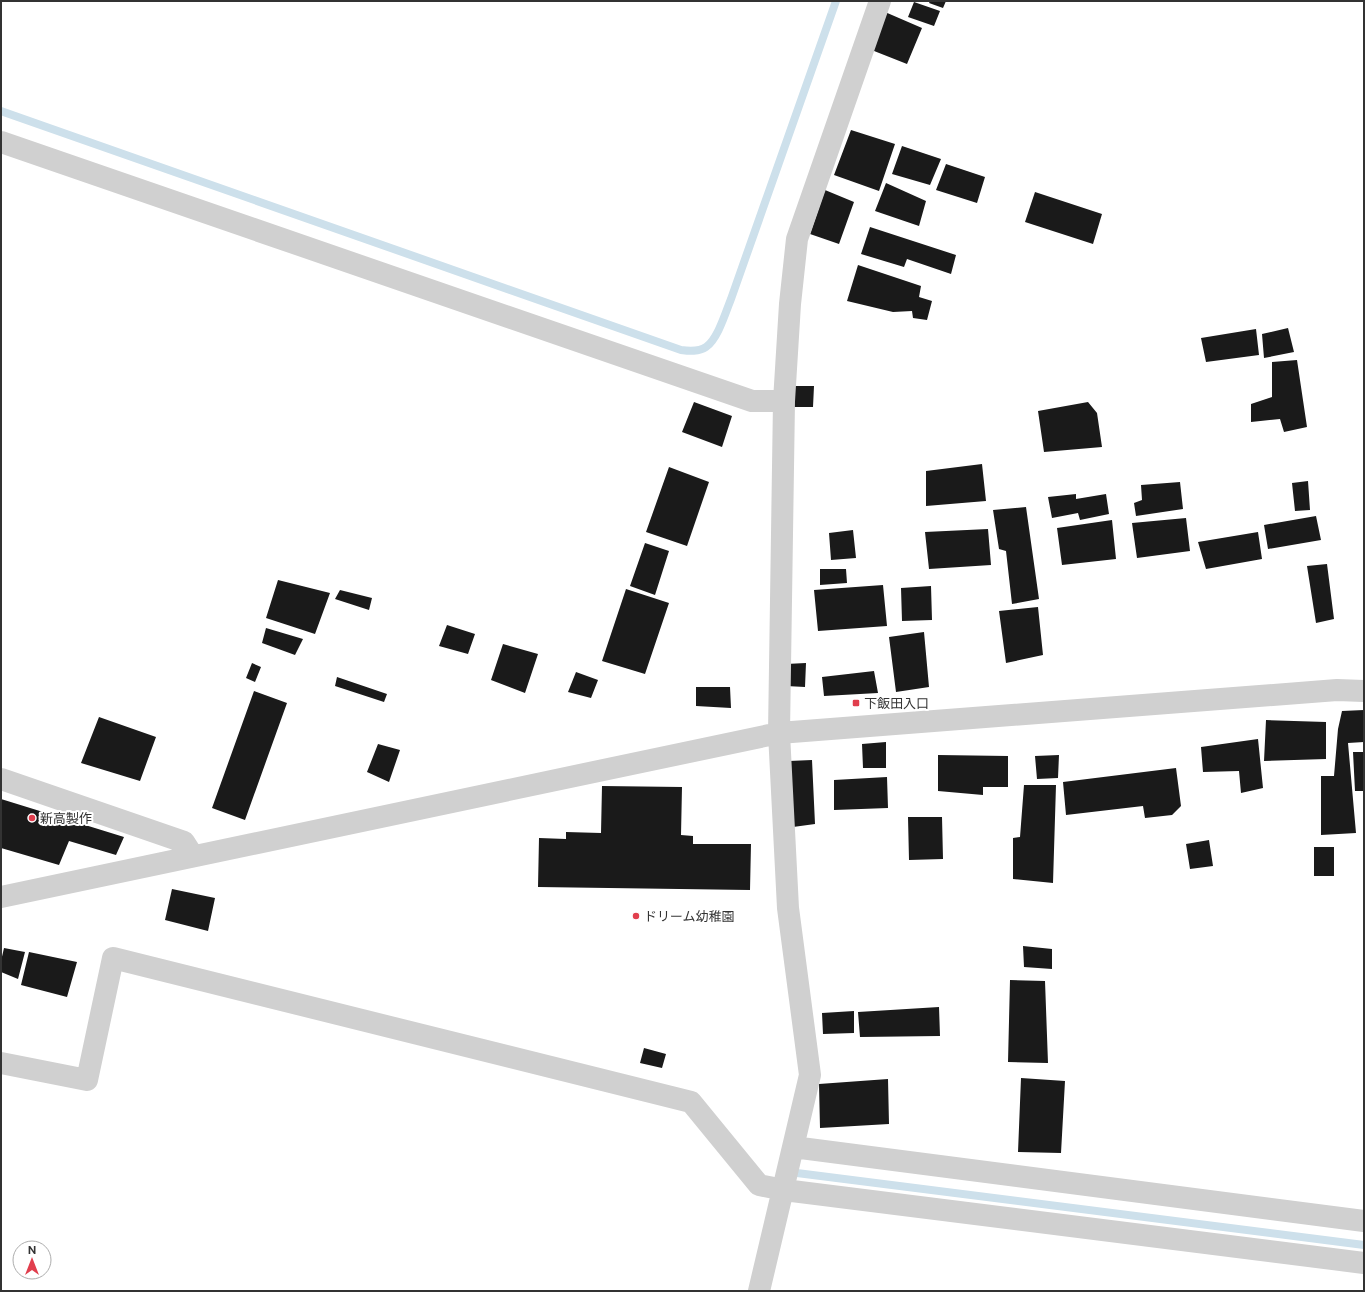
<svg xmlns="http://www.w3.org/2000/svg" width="1365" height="1292" viewBox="0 0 1365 1292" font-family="'Public Sans','Noto Sans JP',sans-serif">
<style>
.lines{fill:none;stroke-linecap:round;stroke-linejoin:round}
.stream{stroke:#cde0eb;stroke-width:8}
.building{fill:#1a1a1a}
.minor{stroke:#d0d0d0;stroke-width:22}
.poi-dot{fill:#e13e4d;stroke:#fff;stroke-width:1.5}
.labels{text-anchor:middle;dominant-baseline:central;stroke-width:4;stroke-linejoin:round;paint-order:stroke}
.poi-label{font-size:13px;fill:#333;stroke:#fff;text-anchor:start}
</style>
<rect width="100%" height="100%" fill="#fff"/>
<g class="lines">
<path class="stream" d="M1 111 681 350C689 351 699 352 706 347 718 339 726 311 731 299L836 1
M789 1172 1364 1245"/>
</g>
<path class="building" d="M930 1H946L943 8 929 3Z
M914 2 940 11 934 26 908 17Z
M885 12 922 28 907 64 869 49Z
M851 130 895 144 879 191 834 175Z
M902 146 941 159 930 185 892 174Z
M946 164 985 177 977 203 936 190Z
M886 183 926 201 919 226 875 211Z
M825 190 854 202 839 244 810 234Z
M1035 192 1102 214 1093 244 1025 222Z
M870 227 956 255 951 274 907 259 904 267 861 254Z
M858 265 921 286 919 297 932 301 927 320 913 318 912 311 893 312 847 301Z
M1288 328 1294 352 1264 358 1262 334Z
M1256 329 1259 355 1206 362 1201 338Z
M1297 360 1307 427 1284 432 1280 419 1251 422V404L1272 397V362Z
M792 386H814L813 407H790Z
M694 402 732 416 722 447 682 432Z
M1088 402 1097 413 1102 447 1044 452 1038 411Z
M982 464 986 501 926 506V471Z
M669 467 709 482 687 546 646 532Z
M1308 481 1310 510 1295 511 1292 483Z
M1180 482 1183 509 1136 516 1134 503 1142 500 1141 485Z
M1076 494V499L1106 494 1109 514 1080 520 1078 513 1052 518 1048 497Z
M1026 507 1039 599 1012 604 1006 551 999 549 993 510Z
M1316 516 1321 540 1268 549 1264 525Z
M1186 518 1190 551 1137 558 1132 523Z
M1112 520 1116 559 1062 565 1057 528Z
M988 529 991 565 929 569 925 532Z
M853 530 856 558 831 560 829 533Z
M1258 532 1262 559 1206 569 1198 542Z
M645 543 669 551 655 595 630 586Z
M1327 564 1334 619 1316 623 1307 566Z
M820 569H846L847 583 820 585Z
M278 580 330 593 315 634 266 618Z
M883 585 887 626 818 631 814 590Z
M931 586 932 620 902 621 901 588Z
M626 589 669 603 645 674 602 661Z
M340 590 372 598 369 610 335 599Z
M1038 607 1043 655 1006 663 999 611Z
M447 625 475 634 468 654 439 646Z
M266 628 303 639 295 655 262 643Z
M924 632 929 687 896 692 889 637Z
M503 644 538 654 525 693 491 680Z
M252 663 261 667 255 682 246 678Z
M806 663 805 687 786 686V664Z
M874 671 878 693 824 696 822 677Z
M576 672 598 680 591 698 568 692Z
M337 677 387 694 384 702 335 686Z
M696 687H730L731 708 696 706Z
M254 691 287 703 245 820 212 808Z
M1364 710V742L1348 743 1356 833 1321 835V776H1334L1338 729 1342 711Z
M99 717 156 737 140 781 81 763Z
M1266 720 1326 722V759L1264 761Z
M1258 739 1263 788 1241 793 1239 771 1203 772 1201 747Z
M886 742V768H863L862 744Z
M378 744 400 750 389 782 367 772Z
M1353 752H1364V791H1355Z
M938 755 1008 756V787H983V795L938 791Z
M1059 755 1058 778 1037 779 1035 756Z
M812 760 815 824 793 827 789 761Z
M1176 768 1181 806 1172 815 1145 818 1143 806 1066 815 1063 782Z
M887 777 888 808 834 810V780Z
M1024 785H1056L1053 883 1013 879V838L1020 837Z
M602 786 682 787 681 835 693 836V844H751L750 890 538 887 539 838 566 839V832L601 833Z
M1 799 124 837 116 855 69 841 59 865 1 848Z
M908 817H942L943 859 909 860Z
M1209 840 1213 866 1190 869 1186 844Z
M1314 847H1334V876H1314Z
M172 889 215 898 208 931 165 920Z
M1023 946 1052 949V969L1024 967Z
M4 948 25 952 18 979 1 972V961Z
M29 952 77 962 67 997 21 985Z
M1010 980 1045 981 1048 1063 1008 1062Z
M939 1007 940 1036 860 1037 858 1012Z
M854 1011V1033L823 1034 822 1013Z
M644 1048 666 1054 662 1068 640 1063Z
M1021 1078 1065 1081 1061 1153 1018 1152Z
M888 1079 889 1124 820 1128 819 1084Z"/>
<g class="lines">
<path class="minor" d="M1 142 752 401H784
M1 779 184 842 193 856
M1 897 779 733 1337 690 1364 691
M1 1063 87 1080 113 958 691 1102 759 1185 784 1190 1364 1263
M793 1147 1364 1221
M759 1291 810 1075 788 908 779 733 784 401 790 304 797 239 880 1"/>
</g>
<g class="poi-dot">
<rect x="852" y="699" width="8" height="8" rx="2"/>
<circle cx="32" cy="818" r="4"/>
<circle cx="636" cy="916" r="4"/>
</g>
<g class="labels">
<g class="poi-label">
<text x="864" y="703">下飯田入口</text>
<text x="40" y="818">新高製作</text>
<text x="644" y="916">ドリーム幼稚園</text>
</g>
</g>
<rect width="1365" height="1292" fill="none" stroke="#333333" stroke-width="4"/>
<g transform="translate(32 1260)"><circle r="19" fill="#ffffff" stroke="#adadad"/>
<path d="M0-3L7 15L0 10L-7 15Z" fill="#e13e4d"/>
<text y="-6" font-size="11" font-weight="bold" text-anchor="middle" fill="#333333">N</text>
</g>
</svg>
